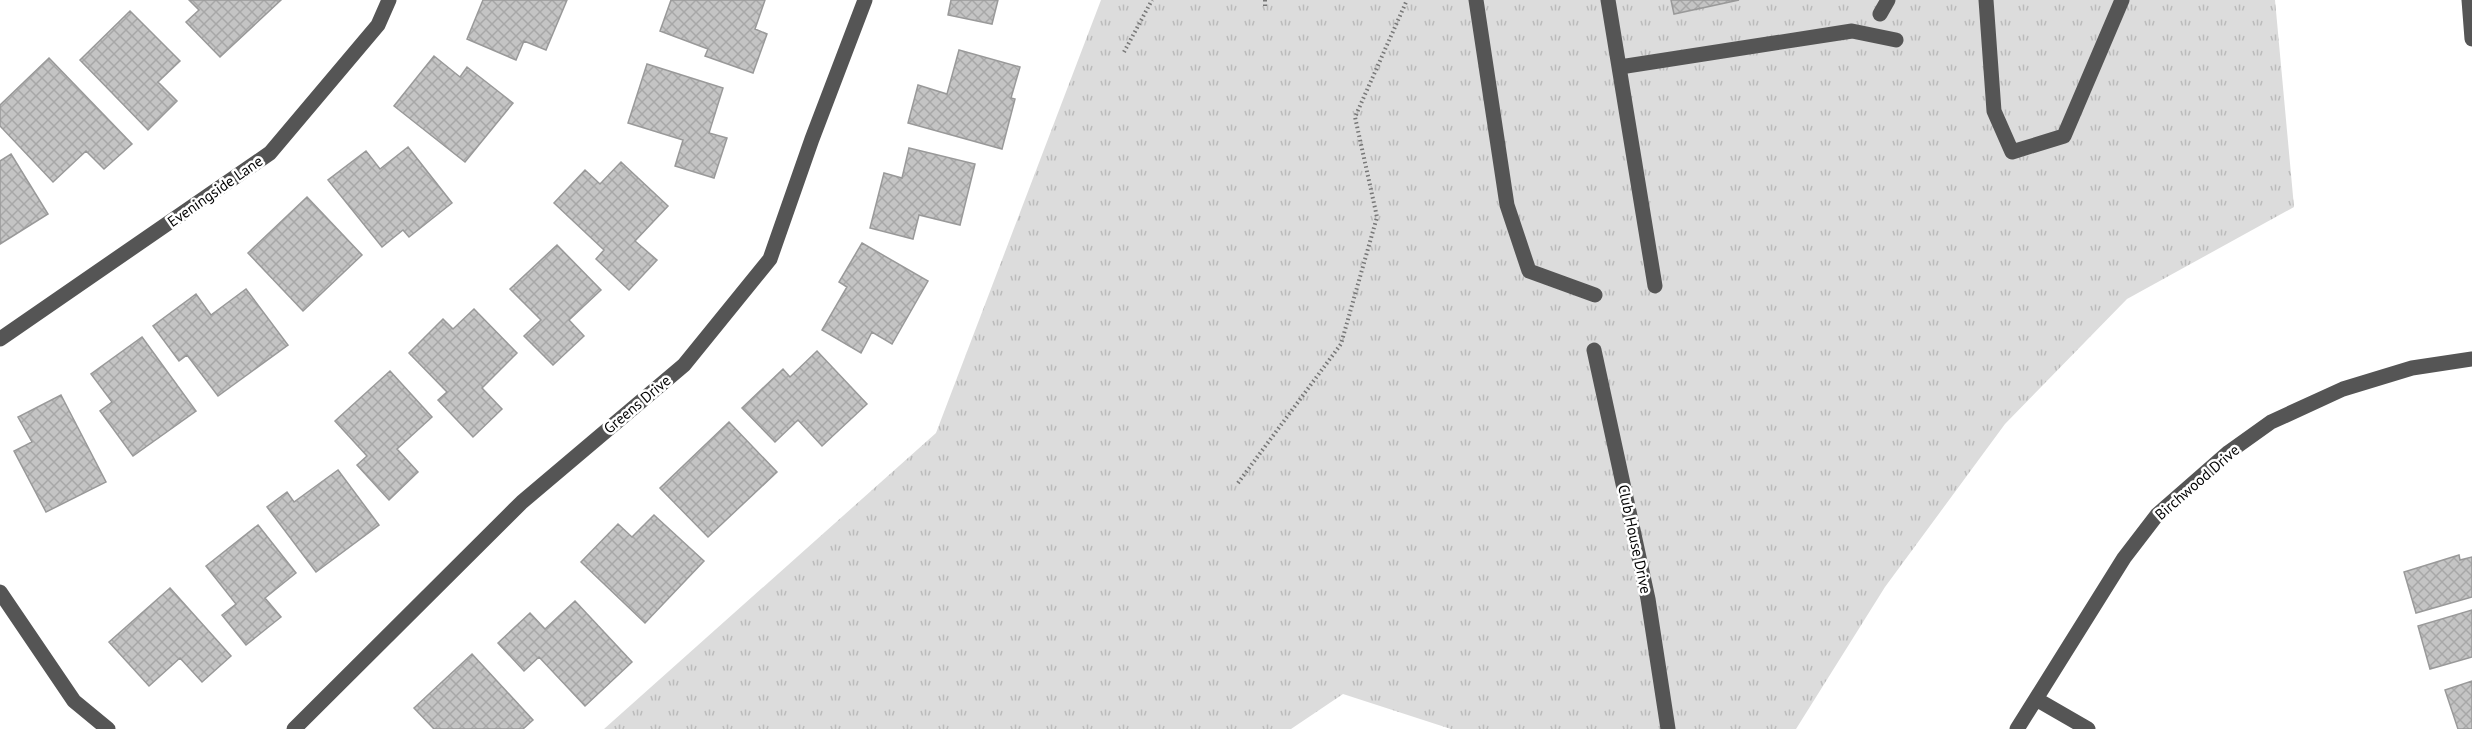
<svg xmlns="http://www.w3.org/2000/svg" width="2472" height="729" viewBox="0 0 2472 729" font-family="'PT Sans',sans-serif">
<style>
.grass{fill:url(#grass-tufts)}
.building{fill:url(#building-cross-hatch);stroke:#999;stroke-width:1.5}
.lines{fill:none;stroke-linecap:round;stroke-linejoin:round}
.path{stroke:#777;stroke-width:4;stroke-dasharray:1.5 3;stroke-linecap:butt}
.minor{stroke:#555;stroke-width:15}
.labels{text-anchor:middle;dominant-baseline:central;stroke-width:5;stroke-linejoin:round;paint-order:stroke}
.street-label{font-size:15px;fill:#000;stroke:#fff}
</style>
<defs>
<pattern id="grass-tufts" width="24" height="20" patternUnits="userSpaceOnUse" patternTransform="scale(1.5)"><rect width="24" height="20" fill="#dcdcdc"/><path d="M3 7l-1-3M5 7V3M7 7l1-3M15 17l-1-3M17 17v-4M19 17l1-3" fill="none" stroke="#bbb"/></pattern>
<pattern id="building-cross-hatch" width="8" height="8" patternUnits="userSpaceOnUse" patternTransform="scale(1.5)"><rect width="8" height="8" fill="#c4c4c4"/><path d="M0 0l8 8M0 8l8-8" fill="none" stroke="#a7a7a7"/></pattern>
</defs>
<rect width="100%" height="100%" fill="#fff"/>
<path class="grass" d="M1101 0H2275L2294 207 2127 299 2005 424 1885 587 1796 729H1451L1343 694 1291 729H604L936 433Z"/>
<path class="building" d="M189 0H281L220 57 186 22 199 10Z
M483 0H567L546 50 524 41 516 60 467 39Z
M671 0H765L755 29 767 34 753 73 705 56 708 49 660 31Z
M951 0H998L992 24 948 15Z
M1671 0H1739L1674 14Z
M130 11 180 61 158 82 177 101 148 130 80 60Z
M959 50 1020 67 1011 98 1015 99 1002 149 908 123 918 85 947 94Z
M434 56 460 77 467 67 513 103 465 162 394 106Z
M49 58 132 144 104 169 86 151 53 182 0 126V105Z
M647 64 723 88 709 133 727 138 714 178 675 166 683 140 628 123Z
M408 147 452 203 409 237 403 230 382 247 328 180 366 151 380 169Z
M909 148 975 164 960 225 919 215 913 239 870 228 884 173 902 178Z
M11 154 48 214 0 244V161Z
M621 162 668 206 635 241 657 260 629 290 596 259 604 250 554 203 585 170 600 184Z
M307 197 362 255 303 311 248 253Z
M862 243 928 281 892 344 872 332 861 353 822 330 847 287 839 282Z
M557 245 601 290 569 320 584 336 553 365 524 336 541 320 510 289Z
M246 289 288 345 218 396 187 355 179 361 153 326 196 294 211 315Z
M474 309 517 353 482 388 502 409 473 437 438 400 447 392 409 353 443 319 453 329Z
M142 337 196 411 133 456 100 411 112 402 91 374Z
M817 351 867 404 822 446 798 420 775 442 742 408 783 369 790 377Z
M390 371 432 417 397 449 418 472 389 500 357 465 367 456 335 421Z
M61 395 106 482 46 512 14 451 32 442 18 417Z
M729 422 777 472 708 537 660 488Z
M338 470 379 525 316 572 267 507 287 492 294 502Z
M654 515 704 561 645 623 581 562 618 524 632 537Z
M258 525 296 573 265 598 281 617 246 645 222 615 236 604 206 566Z
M2459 555 2460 560 2472 557V597L2416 613 2404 572Z
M170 588 231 656 202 682 180 658 149 686 109 642Z
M575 601 632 662 585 706 539 657 524 671 498 643 530 613 545 629Z
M2472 610V657L2430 669 2418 626Z
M472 654 533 720 523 729H434L414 708Z
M2472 681V729H2458L2445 690Z"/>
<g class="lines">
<path class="path" d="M1265 0V9
M1124 52 1152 0
M1238 483 1341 344 1377 217 1355 117 1407 0"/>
<path class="minor" d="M1476 0 1507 205 1529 271 1595 295
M1608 0 1655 286
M1986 0 1994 111 2012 152 2064 136 2122 0
M2469 0 2472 39
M1880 14 1888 0
M1620 67 1852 31 1896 40
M0 339 270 153 378 25 389 0
M1594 350 1648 599 1668 729
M0 592 74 701 108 729
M2036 699 2088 729
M294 729 522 502 684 365 770 259 812 139 865 0
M2017 729 2124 558 2157 515 2229 452 2271 422 2343 389 2412 368 2472 359"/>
</g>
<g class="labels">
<g class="street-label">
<text transform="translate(215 191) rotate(-35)">Eveningside Lane</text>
<text transform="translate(637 404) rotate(-40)">Greens Drive</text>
<text transform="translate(2197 482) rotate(-41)">Birchwood Drive</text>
<text transform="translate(1635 539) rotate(78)">Club House Drive</text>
</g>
</g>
</svg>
